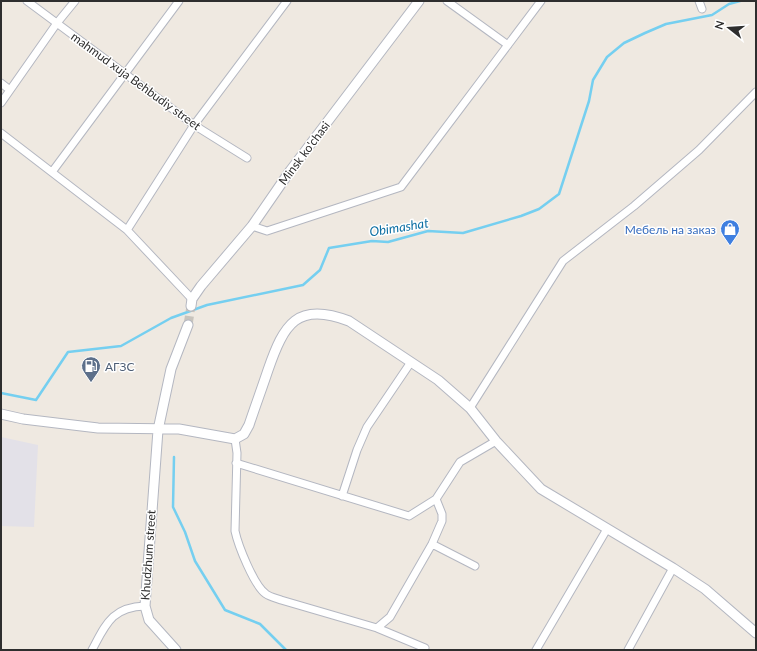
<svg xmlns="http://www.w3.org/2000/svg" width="757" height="651" viewBox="0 0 757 651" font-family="Lato,sans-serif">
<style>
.industrial{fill:#e3e1e8}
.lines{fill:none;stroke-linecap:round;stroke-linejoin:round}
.stream{stroke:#75cff0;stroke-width:2.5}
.tertiary-tunnel{stroke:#c8c4bd;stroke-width:9;stroke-dasharray:9 4.5;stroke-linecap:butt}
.minor-casing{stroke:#b4b7c1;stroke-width:9}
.tertiary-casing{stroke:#b4b7c1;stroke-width:11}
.minor{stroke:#fff;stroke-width:7}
.tertiary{stroke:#fff;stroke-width:9}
.labels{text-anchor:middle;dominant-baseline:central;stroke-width:3;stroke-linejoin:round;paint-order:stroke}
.street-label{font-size:12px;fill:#2e2e2e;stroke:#fff}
.shop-label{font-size:12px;fill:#366cbe;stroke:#fff;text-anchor:end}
.service-label{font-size:12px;fill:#4e5e75;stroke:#fff;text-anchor:start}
.water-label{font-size:13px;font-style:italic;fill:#0d6fa3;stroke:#fff}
</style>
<rect width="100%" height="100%" fill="#efe9e1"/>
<path class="industrial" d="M1 437 38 445 34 527 1 526Z"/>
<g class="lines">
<path class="stream" d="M1 393 36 400 68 352 121 346 171 318 207 305 303 285 320 270 329 248 372 241 388 242 428 231 463 233 521 216 539 209 559 194 589 101 593 80 607 57 624 43 645 33 666 24 712 15 729 4 740 1
M174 457 173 507 185 532 195 561 225 610 260 624 286 650"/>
<path class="tertiary-tunnel" d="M188 325 191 306"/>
<g class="minor-casing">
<path id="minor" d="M27 1 194 125 247 158
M447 1 508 45
M699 1 702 9
M1 83 10 90
M1 103 57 23 75 1
M1 133 127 230 192 299
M52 172 179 1
M252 226 267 231 401 187 541 1
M127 230 194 125 287 1
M470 408 563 261 634 206 699 150 756 92
M235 439 237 453 235 531C238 545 254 586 266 594 270 597 276 598 281 600L377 628 425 648
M236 463 409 516 436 499 460 462 496 441
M342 496 357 450 367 427 411 362
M432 544 475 566
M377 628 390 617 432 544 442 521V514L436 499
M92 650C106 624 112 607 145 606
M536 650 607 529
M628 650 673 568"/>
</g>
<g class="tertiary-casing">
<path id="tertiary" d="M191 306 192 299 201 286 252 226 290 171 419 1
M1 414 23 419 98 428 179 429 235 439 244 434 249 425C255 407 262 388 268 370 284 324 297 301 349 321L438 380 470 408 496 441 541 489 673 568 705 589 756 633
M176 650 149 620 145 606 158 430 171 369 188 325"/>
</g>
<use href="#minor" class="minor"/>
<use href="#tertiary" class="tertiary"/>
</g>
<defs>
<g id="shop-pin" transform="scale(1)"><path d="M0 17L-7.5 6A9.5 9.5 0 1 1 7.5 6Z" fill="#3f7fe0" stroke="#fff"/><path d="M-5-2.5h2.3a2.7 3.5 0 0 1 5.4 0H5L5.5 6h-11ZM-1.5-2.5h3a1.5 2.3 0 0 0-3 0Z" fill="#fff"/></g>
<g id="fuel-pin" transform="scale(1)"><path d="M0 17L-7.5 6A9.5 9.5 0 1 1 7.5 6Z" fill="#5c6f8a" stroke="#fff"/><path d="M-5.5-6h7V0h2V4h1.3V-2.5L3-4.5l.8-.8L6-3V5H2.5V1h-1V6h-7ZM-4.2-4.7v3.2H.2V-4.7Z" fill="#fff"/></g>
</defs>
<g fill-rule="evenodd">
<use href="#shop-pin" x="730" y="229"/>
<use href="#fuel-pin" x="91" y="366"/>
</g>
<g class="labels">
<g class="street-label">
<text transform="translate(136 81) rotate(36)">mahmud xuja Behbudiy street</text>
<text transform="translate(304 153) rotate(-53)">Minsk ko'chasi</text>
<text transform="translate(148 555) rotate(-86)">Khudzhum street</text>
</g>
<g class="shop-label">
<text x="716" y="229">Мебель на заказ</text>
</g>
<g class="service-label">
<text x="105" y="366">АГЗС</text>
</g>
<g class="water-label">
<text transform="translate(399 227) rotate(-9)">Obimashat</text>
</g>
</g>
<rect width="757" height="651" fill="none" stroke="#2e2e2e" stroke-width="4"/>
<g transform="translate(729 28) rotate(287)" stroke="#ffffff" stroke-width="3" paint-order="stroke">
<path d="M0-3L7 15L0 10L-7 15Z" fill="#2e2e2e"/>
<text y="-6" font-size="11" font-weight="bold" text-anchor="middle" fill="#2e2e2e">N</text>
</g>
</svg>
